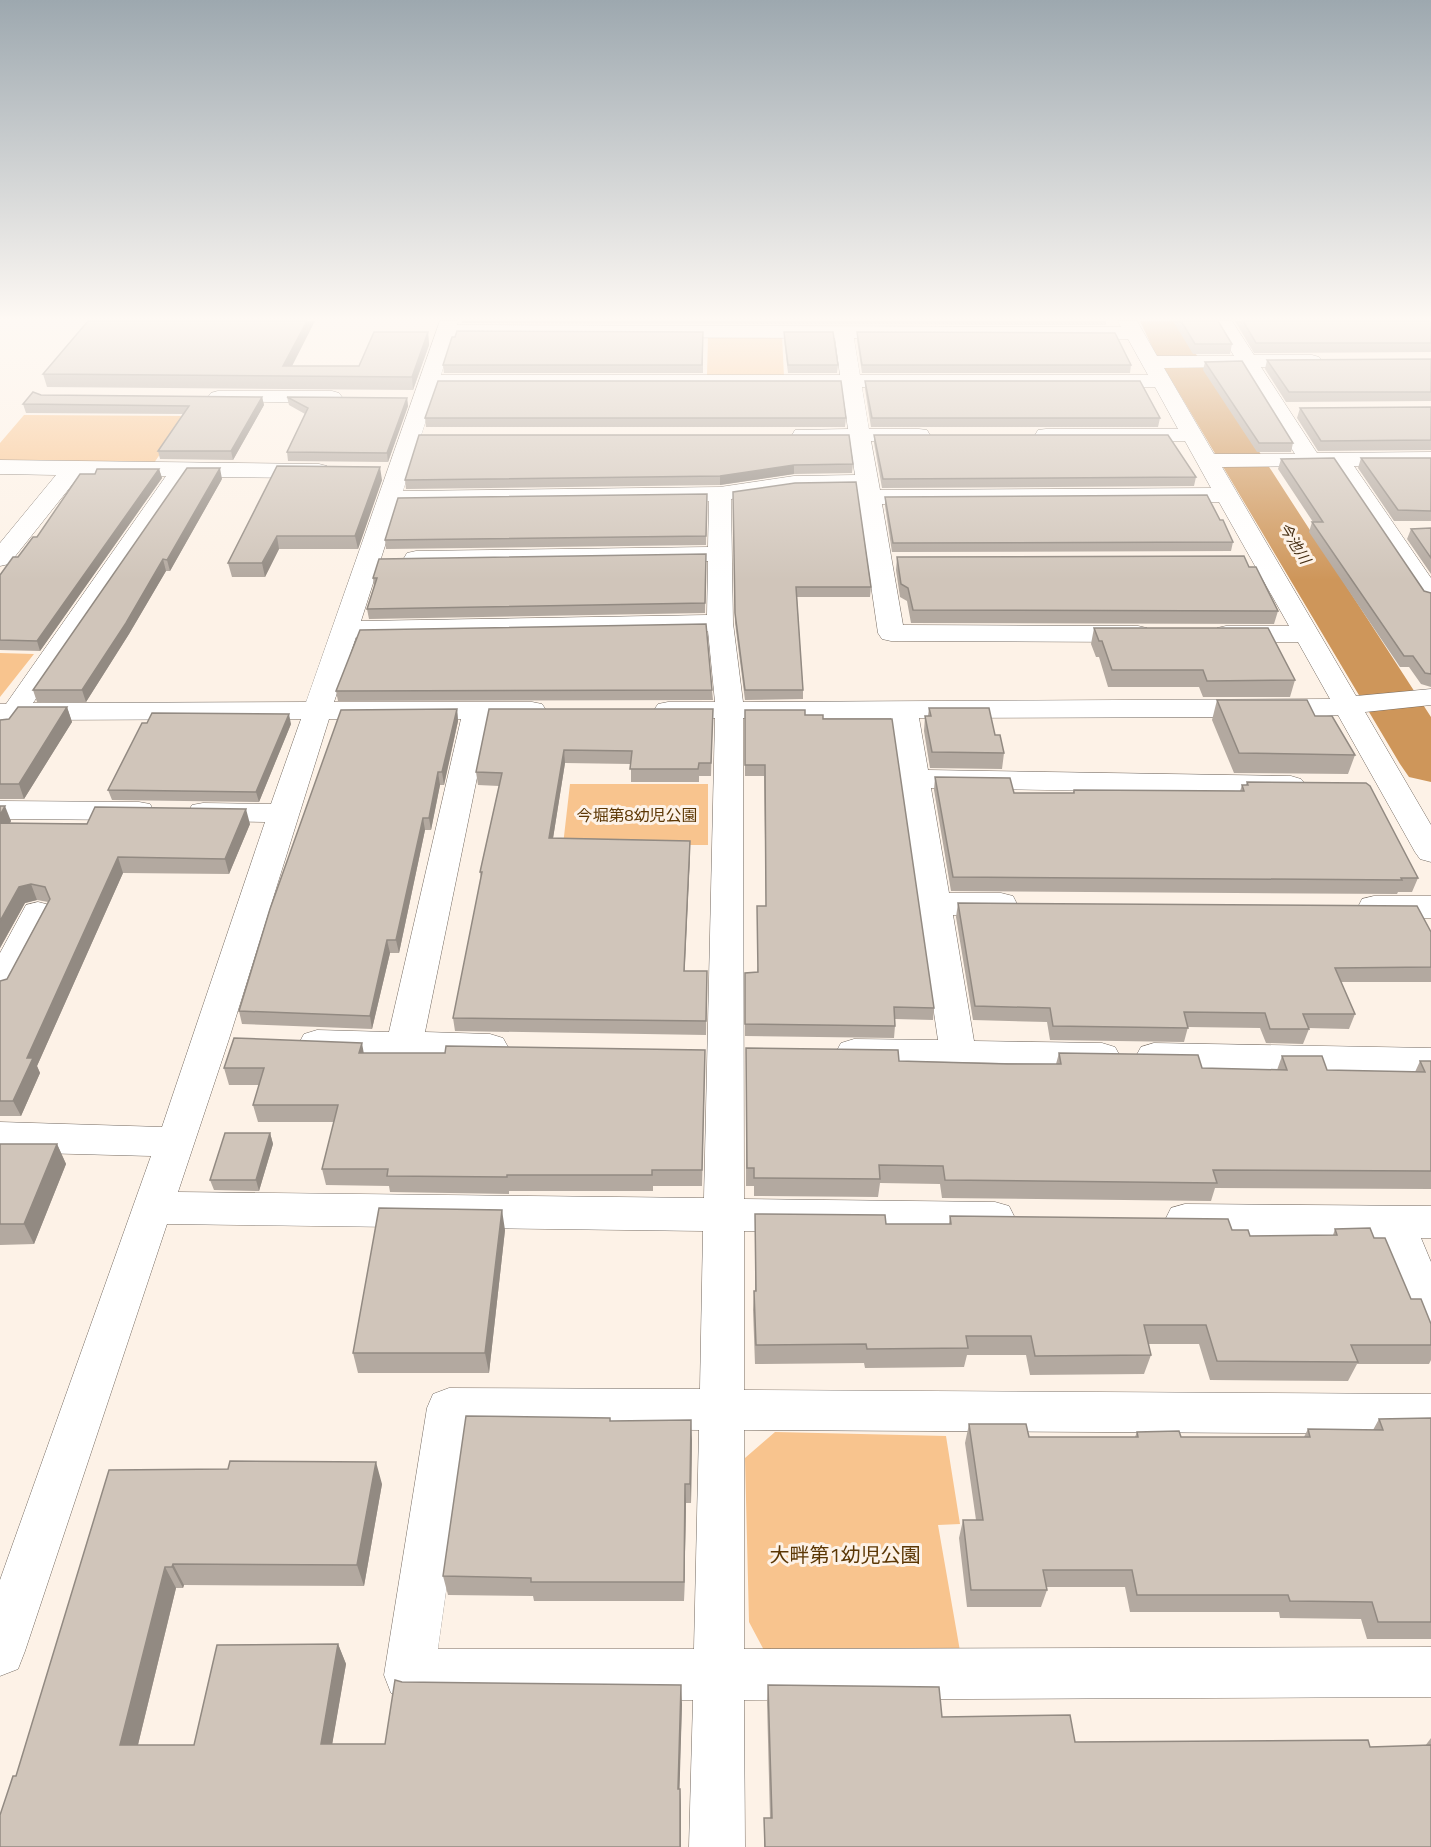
<svg xmlns="http://www.w3.org/2000/svg" width="1431" height="1847" viewBox="0 0 1431 1847" font-family="'Titillium Web','Noto Sans JP',sans-serif">
<style>
.green{fill:#f8c48e}
.lines{fill:none;stroke-linecap:round;stroke-linejoin:round}
.river{fill:#ce965a;fill-rule:evenodd}
.minor-casing{stroke:#756b62;stroke-width:1}
.minor{fill:#fff;fill-rule:evenodd}
.wall{fill:#b3a9a0}
.shaded-wall{fill:#928a82}
.building{fill:#d0c5ba;stroke:#928a82;stroke-width:1.5}
.labels{text-anchor:middle;dominant-baseline:central;stroke-width:6;stroke-linejoin:round;paint-order:stroke}
.far-water-label{font-size:15px;font-style:italic;fill:#452e13;stroke:#fdf2e7}
.park-label{font-size:16px;fill:#5c3704;stroke:#fdf2e7}
.near-park-label{font-size:20px;fill:#5c3704;stroke:#fdf2e7}
</style>
<rect width="100%" height="100%" fill="#fdf2e7"/>
<path class="green" d="M708 336H782L784 376 707 375Z
M24 415 186 416 154 463 0 460V443Z
M0 653 34 654 0 697Z
M570 784H708V845H563Z
M775 1432 946 1436 960 1524 938 1525 960 1651 766 1654 749 1622 745 1458Z"/>
<g class="lines">
<path class="river" d="M1140 321H1179L1194 351 1431 717V782L1409 777 1400 764 1154 351Z"/>
<g class="minor-casing">
<path id="minor" d="M440 321H458L457 325 1121 327 1118 321H1137L1157 356H1234L1213 321H1232L1254 355H1312L1319 357 1322 361 1319 365 1312 367H1261L1317 453 1431 452V466H1354L1431 578V604L1422 601 1332 466 1222 467 1356 696 1431 689V705L1365 712 1431 825V862L1420 859 1415 852 1338 715 1314 717 919 718 928 770 1291 776 1301 779 1306 785 1301 791 1291 794 931 788 949 893H1001L1013 896 1017 904 1013 912 1001 915H953L974 1041 1102 1043 1115 1047 1120 1056 1115 1065 1102 1069 854 1065 841 1061 836 1052 841 1043 854 1039 938 1040 891 718H743L744 1199 995 1202 1009 1206 1015 1218 1009 1230 995 1234 744 1231V1390L1431 1394V1434L744 1430V1649L1431 1647V1697L744 1700 745 1847H689L693 1700H409L391 1693 384 1675 427 1408 433 1394 449 1388 700 1389 703 1231 167 1224 25 1651 18 1669 0 1676V1580L151 1156 0 1152V1122L162 1127 265 822 203 821 192 819 188 812 192 805 203 803 271 804 301 719 22 720 14 732 0 733V704H6L166 476H79L9 564 0 566V543L56 475 0 474V460L319 464 327 466 330 471 327 476 319 478 188 477 33 703 306 702ZM453 337 835 338 840 375H441ZM854 338 1128 339 1148 375H860ZM1241 367 1295 454H1214L1164 368ZM437 387H842L848 429 795 430 792 435 795 440 803 441H850L855 475 794 476 720 487 403 491ZM862 387H1155L1178 429H1046L1038 430 1035 435 1038 440 1046 441H1185L1211 488 880 490 871 441H919L927 440 930 435 927 430 919 429H869ZM857 489 878 633 882 639 891 641 1138 642 1147 640 1151 634 1147 628 1138 626 903 625 882 504 1219 502 1289 626H1226L1217 628 1213 634 1217 640 1226 642H1298L1330 699 743 702 733 623 731 499 794 490ZM709 501 708 547 416 551 407 553 404 558 407 563 416 565 708 561 707 615 361 621 398 505ZM708 631 715 702H668L658 704 654 710 658 716 668 718H715L704 1198 178 1192 229 1039 329 719H461L389 1032 317 1030 304 1034 299 1043 304 1052 317 1056 490 1060 503 1056 508 1047 503 1038 490 1034 425 1032 489 719 532 718 542 716 546 710 542 704 532 702H334L356 637ZM469 1428 699 1430 694 1649H438Z
M218 391H332L339 393 342 397 339 401 332 403 211 401 208 397 211 393Z
M0 801 139 802 150 804 154 811 150 818 139 820 0 819Z
M1374 896H1431V918H1374L1362 915 1358 907 1362 899Z
M38 902 50 905 54 913 12 994 0 997V953L26 905Z
M1154 1043 1431 1048V1074L1154 1069 1141 1065 1136 1056 1141 1047Z
M1185 1204 1431 1206V1238H1421L1431 1262V1330L1416 1325 1380 1238 1185 1236 1171 1232 1165 1220 1171 1208Z"/>
</g>
<use href="#minor" class="minor"/>
</g>
<path class="wall" d="M462 321H1106V325L462 323Z
M1173 321H1218L1232 344 1230 354H1193Z
M1235 321H1431V352L1254 353Z
M428 332 429 345 413 390 47 387 43 374 292 366H359Z
M703 332V373H444L443 365Z
M784 332 838 365 837 373H788L784 340Z
M857 332 1131 365 1130 373H862L857 340Z
M1431 359V401L1286 402 1265 369 1267 360Z
M1205 362 1293 443 1291 452H1257L1203 370Z
M865 381 1160 418 1158 427H871L865 389Z
M41 395 262 397 264 405 233 460 160 459 158 451 183 414 26 413 23 404Z
M287 397 407 398 408 406 388 462 288 461 287 452 305 414 289 405Z
M1431 407V450L1318 451 1297 418 1300 408Z
M425 418H846L845 427H426Z
M419 435 853 464 852 473 794 474 720 485 406 489 405 480Z
M874 435 1196 477 1194 486 882 488 874 443Z
M1361 458H1431V521H1394L1358 468Z
M1281 459 1424 591 1431 593V687L1421 684 1409 667H1400L1309 532 1312 522H1313L1278 469Z
M277 466 382 480 358 549H279L265 577H232L228 563Z
M159 469 162 478 40 651 0 650V575L18 557 95 474Z
M222 479 170 571H166L129 634 86 702H37L33 690Z
M733 492 871 587 870 597H797L803 690V699L745 700 735 623Z
M707 494 706 545 386 549 385 540Z
M885 497 1220 520 1233 542 1231 551 892 552 885 506Z
M1431 528V574L1407 539 1411 529Z
M706 554 705 613 369 619 367 609 374 587 373 578Z
M897 557 1249 567 1278 611 1274 624 911 623 907 601 900 597 896 570Z
M1094 628 1295 680 1290 697H1203L1199 687H1108L1099 657H1096L1091 644Z
M712 690 713 700 338 701 336 691Z
M1217 700 1355 755 1348 774 1234 773 1212 720Z
M67 707 72 722 24 799H0V720L9 719Z
M929 708 995 735 1004 753 1002 769 930 768 924 731 925 716H928Z
M457 709 458 721 444 785H440L431 830H425L399 953H390L372 1029 242 1024 239 1011Z
M713 709 711 776H699V782H631V764L565 763 553 838 690 841V854L684 971H707L706 1035 455 1031 453 1018 481 879 480 872 499 786 478 785 476 772Z
M745 710 805 715 823 719 934 1008 933 1020 895 1019V1026L894 1038 745 1036V973L757 972 766 906 764 776H745Z
M291 724 259 802 112 800 108 790Z
M935 777 1014 793H1073L1074 790 1240 791 1242 785H1246L1247 782 1418 878 1412 892H1398L1397 894 951 891 934 790Z
M0 806 11 821 10 823 250 824 229 874 123 873 37 1066 40 1073 21 1116H0V981L7 979 48 902 37 900 25 903 0 948Z
M958 903 1431 932V982H1341L1355 1014 1349 1029 1308 1028 1309 1029 1303 1044 1266 1043 1260 1028 1188 1027 1184 1042 1050 1040 1047 1022 973 1020 956 917Z
M746 1048 899 1061 1056 1064 1059 1053 1202 1068 1277 1070 1282 1056 1327 1070 1415 1072 1420 1061H1431V1189L1215 1188 1211 1201 942 1198 940 1184 880 1183 878 1197 754 1196V1186H746Z
M364 1053 705 1066 702 1186H653V1191H509V1194L390 1192 389 1186 326 1185 322 1169 334 1122H258L253 1105 259 1085H229L224 1068Z
M270 1133 273 1144 259 1191 214 1190 210 1180Z
M0 1144H57L66 1164 34 1244 0 1245Z
M755 1214 886 1224H949L950 1216 1232 1230 1250 1236 1333 1235 1335 1229 1374 1238 1411 1299 1431 1324V1360L1429 1364H1357L1348 1381 1210 1380 1199 1344H1148L1151 1355 1144 1374 1030 1375 1026 1355H967L964 1367 865 1368 864 1363 755 1364 753 1310 754 1291H755Z
M505 1230 489 1373H358L353 1353Z
M1431 1418V1639H1367L1361 1619 1280 1618 1279 1612H1130L1125 1587H1046L1047 1590 1041 1607H967L959 1538 963 1520H976L965 1443 969 1424 1029 1437H1135L1137 1432 1181 1437H1304L1308 1429 1373 1430 1379 1419Z
M610 1421 692 1440 691 1503H686L684 1601H534L533 1596 448 1595 443 1576Z
M109 1470 382 1484 364 1586 184 1585 183 1588H176L138 1745H194L338 1644 346 1664 332 1744H385L402 1682 682 1704 679 1789H680L681 1808 16 1776Z
M768 1685 1075 1742 1370 1747 1425 1746 1431 1738V1847H764V1818H770L767 1702Z"/>
<path class="shaded-wall" d="M307 321H315L287 376 283 366Z
M428 332 429 345 413 390 412 377Z
M262 397 264 405 233 460 231 451Z
M407 398 408 406 388 462 387 453Z
M794 465V474L720 485V476Z
M380 467 382 480 358 549 355 536Z
M220 468 222 479 170 571 167 560Z
M159 469 162 478 40 651 37 641Z
M277 536 279 549 265 577 262 563Z
M163 559 166 571 129 634 86 702 82 690Z
M67 707 72 722 24 799 19 784Z
M457 709 458 721 444 785 442 772Z
M289 714 291 724 259 802 256 792Z
M564 750 565 763 551 851 549 838Z
M438 772 440 785 431 830 429 818Z
M5 806 11 821 2 838 0 834V815Z
M246 809 250 824 229 874 225 859Z
M423 818 425 830 399 953 396 940Z
M690 841V854L684 984V971Z
M118 857 123 873 37 1066 40 1073 21 1116 13 1101 27 1058Z
M31 884 37 900 25 903 0 948V921L19 887Z
M387 940 390 953 372 1029 370 1016Z
M362 1043 365 1060 359 1053Z
M270 1133 273 1144 259 1191 256 1180Z
M57 1144 66 1164 34 1244 24 1224Z
M502 1210 505 1230 489 1373 485 1353Z
M691 1420 692 1440 691 1503 690 1484Z
M376 1462 382 1484 364 1586 357 1565Z
M685 1484 686 1503 684 1601V1582Z
M173 1564 184 1585 183 1588 172 1567Z
M165 1567 176 1588 133 1765 120 1745Z
M338 1644 346 1664 329 1763 321 1744Z
M681 1685 682 1704 679 1808 678 1789Z
M680 1789 681 1808V1847H680Z"/>
<path class="building" d="M88 321H307L283 366H359L374 332H428L412 377 43 374Z
M1181 321H1218L1232 344H1195Z
M1243 321H1431V343H1256Z
M457 331 703 332 702 365H443L452 337H455Z
M784 332H833L838 365H788Z
M857 332 1115 333 1131 365H862Z
M1431 359V392H1289L1267 360Z
M1242 361 1293 443H1259L1205 362Z
M438 381H841L846 418H425Z
M865 381H1140L1160 418H872Z
M33 392 41 395 262 397 231 451H158L189 406 23 404Z
M287 397 407 398 387 453 287 452 308 408Z
M1431 407V440L1321 441 1300 408Z
M419 435H849L853 464 794 465 720 476 405 480Z
M874 435H1168L1196 477 883 479Z
M1334 458 1424 591 1431 593V674L1425 673 1413 656H1404L1312 522H1323L1281 459Z
M1361 458H1431V511L1398 510Z
M277 466 380 467 355 536H277L262 563H228Z
M187 468H220L167 560 163 559 126 623 82 690H33Z
M97 469H159L37 641 0 640V575L13 557H18L33 537H37L80 474H95Z
M856 482 871 587H796L803 690H745L735 613 733 492 795 483Z
M707 494 706 536 385 540 398 498Z
M1207 495 1220 520H1223L1233 542 893 543 885 497Z
M1431 528V558L1411 529Z
M706 554 705 603 367 609 377 578H373L379 559Z
M1244 556 1249 567H1256L1278 611 913 610 908 588 901 584 897 557Z
M706 624 712 690 336 691 360 630Z
M1094 628H1268L1295 680 1207 681 1203 670H1112L1102 641H1099Z
M1217 700H1307L1315 716H1332L1355 755 1239 753Z
M18 707H67L19 784H0V720L9 719Z
M929 708H989L995 735H1000L1004 753 932 752 925 716H931Z
M457 709 442 772H438L429 818H423L396 940H387L370 1016 239 1011 270 909 341 710Z
M489 709H713L711 763H699L698 769H630L632 751 564 750 549 838 690 841 684 971H707L706 1021 453 1018 482 872H480L502 773 476 772Z
M745 710H805V715H823V719H892L934 1008 894 1007 895 1026 745 1024V973L758 972 757 906H766L765 765H745Z
M152 713 289 714 256 792 108 790 142 723H147Z
M935 777 1010 778 1014 793H1074V790L1244 791 1242 785H1248L1247 782 1366 783 1370 786 1418 878H1401L1402 880 953 877Z
M0 806H5L0 815Z
M95 807 246 809 225 859 118 857 27 1058H33L13 1101H0V981L7 979 50 899 45 887 31 884 19 887 0 921V823L87 824Z
M958 903 1417 906 1431 932V967L1335 968 1355 1014H1303L1309 1029H1270L1265 1013 1184 1012 1188 1028 1053 1026 1050 1008 975 1006Z
M234 1038 362 1043 359 1053H445L446 1046 705 1050 702 1170H652V1175H507V1177L387 1176 388 1169H322L338 1105H253L264 1068H224Z
M746 1048 898 1050 899 1061 1008 1064H1061L1059 1053 1198 1055 1202 1068 1287 1070 1282 1056H1322L1327 1070 1425 1072 1420 1061H1431V1171L1213 1170 1217 1183 945 1180 943 1166 879 1165 880 1179 754 1178V1168H747Z
M225 1133H270L256 1180H210Z
M0 1144H57L24 1224H0Z
M379 1208 502 1210 485 1353H353Z
M755 1214 885 1215 886 1224H951L950 1216 1228 1219 1232 1230H1248L1250 1236 1337 1235 1335 1229 1370 1228 1374 1238H1385L1411 1299H1421L1431 1324V1345H1351L1358 1362 1217 1361 1206 1325H1144L1151 1355 1035 1356 1031 1336H966L968 1348 867 1349 866 1344 756 1345 754 1291H756Z
M466 1416 610 1418V1421L691 1420 690 1484H685L684 1582H531V1578L443 1576Z
M1431 1418V1622H1378L1372 1602 1290 1601 1288 1595H1137L1132 1570H1043L1047 1590H971L963 1520H983L969 1424H1026L1029 1437H1138L1137 1432 1179 1431 1181 1437H1310L1308 1429 1383 1430 1379 1419Z
M230 1461 376 1462 357 1565 173 1564 172 1567H165L120 1745H194L217 1645 338 1644 321 1744H385L395 1680 402 1682 681 1685 678 1789H680V1847H0V1815L13 1776H16L109 1470 228 1469Z
M768 1685 939 1687 942 1717 1070 1715 1075 1742 1368 1740 1370 1747 1431 1745V1847H765L764 1818H772Z"/>
<linearGradient id="sky" x2="0" y2="1"><stop stop-color="#9da8af"/><stop offset="0.55" stop-color="#fef9f4"/><stop offset="1" stop-color="#fef9f4" stop-opacity="0"/></linearGradient>
<rect width="1431" height="580" fill="url(#sky)"/>
<g class="labels">
<g class="far-water-label">
<text transform="translate(1295 543) rotate(58)">今池川</text>
</g>
<g class="park-label">
<text x="637" y="815">今堀第8幼児公園</text>
</g>
<g class="near-park-label">
<text x="845" y="1554">大畔第1幼児公園</text>
</g>
</g>
</svg>
